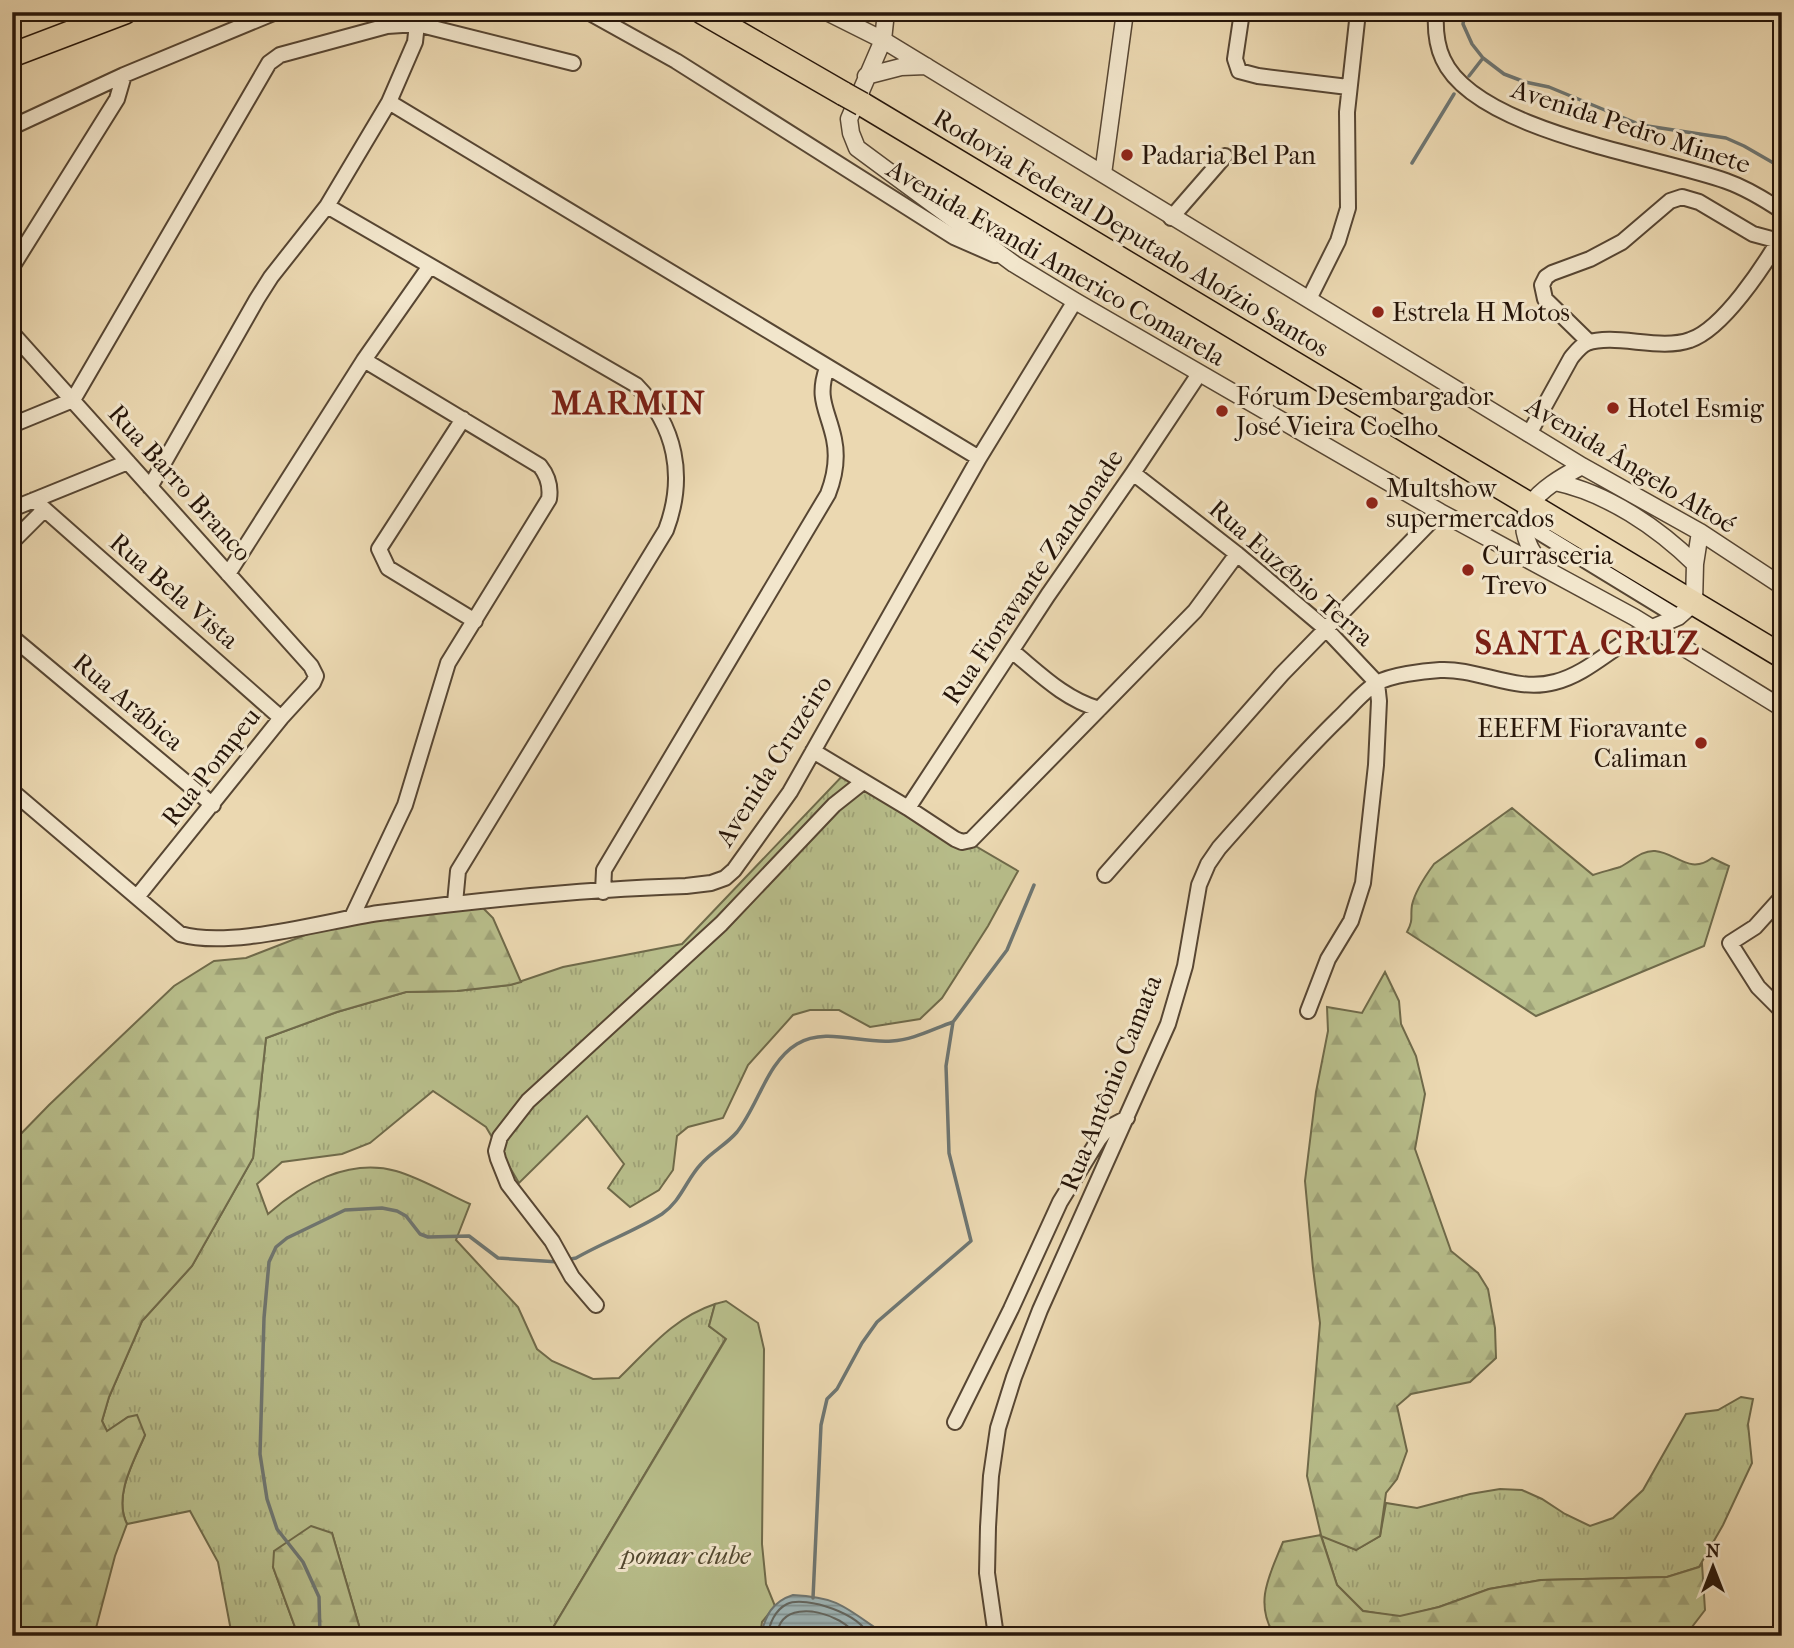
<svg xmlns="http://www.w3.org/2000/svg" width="1794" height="1648" viewBox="0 0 1794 1648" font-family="'IM FELL French Canon',serif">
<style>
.grass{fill:url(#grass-tufts);stroke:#6f6a4a;stroke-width:2}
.forest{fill:url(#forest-firs);stroke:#6f6a4a;stroke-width:2}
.garden{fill:#b8be8b;stroke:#6f6a4a;stroke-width:2}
.water{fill:url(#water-rules);stroke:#6e7672;stroke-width:2}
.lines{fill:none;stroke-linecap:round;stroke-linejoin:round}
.shore{stroke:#626660;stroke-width:2}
.stream{stroke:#6e7672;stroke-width:3.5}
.minor-casing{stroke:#574633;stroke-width:18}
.tertiary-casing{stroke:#574633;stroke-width:19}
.trunk-casing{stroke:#261509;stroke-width:26}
.minor{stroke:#f2e6cc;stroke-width:14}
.tertiary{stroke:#f2e6cc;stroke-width:16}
.trunk{stroke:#ebd8b1;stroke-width:23}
.trunk-bridge-casing{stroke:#261509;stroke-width:26;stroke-linecap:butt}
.trunk-bridge{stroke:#ebd8b1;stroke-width:23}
.poi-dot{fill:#8f2418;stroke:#f2e6cc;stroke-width:2.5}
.labels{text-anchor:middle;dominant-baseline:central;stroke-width:6;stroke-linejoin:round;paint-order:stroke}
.street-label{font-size:26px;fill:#261509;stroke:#f2e6cc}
.poi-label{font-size:26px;fill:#261509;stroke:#f2e6cc;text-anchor:start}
.park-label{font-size:26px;font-style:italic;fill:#524830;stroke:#f2e6cc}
.district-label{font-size:33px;font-weight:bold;letter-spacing:2px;fill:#7a1f14;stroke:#f2e6cc}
</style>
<defs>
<pattern id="grass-tufts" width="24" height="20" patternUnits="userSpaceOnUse" patternTransform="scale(1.75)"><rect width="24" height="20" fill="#b8be8b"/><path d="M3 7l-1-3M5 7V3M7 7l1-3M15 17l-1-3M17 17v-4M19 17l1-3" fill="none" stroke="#9ea277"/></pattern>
<pattern id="forest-firs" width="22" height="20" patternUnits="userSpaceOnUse" patternTransform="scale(1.75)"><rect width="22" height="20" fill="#b8be8b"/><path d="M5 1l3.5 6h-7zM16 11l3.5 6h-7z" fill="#9ea277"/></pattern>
<pattern id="water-rules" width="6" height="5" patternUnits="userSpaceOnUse" patternTransform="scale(1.75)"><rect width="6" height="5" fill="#9eb6b8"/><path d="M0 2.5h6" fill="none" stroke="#819394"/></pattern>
</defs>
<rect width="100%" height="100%" fill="#ebd8b1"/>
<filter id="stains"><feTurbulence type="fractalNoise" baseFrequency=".00286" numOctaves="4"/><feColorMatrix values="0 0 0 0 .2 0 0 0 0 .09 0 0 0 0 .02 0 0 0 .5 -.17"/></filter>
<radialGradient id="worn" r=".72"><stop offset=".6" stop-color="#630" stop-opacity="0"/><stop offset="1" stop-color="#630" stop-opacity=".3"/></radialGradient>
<path class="grass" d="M847 771 1018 871 988 926 942 998 920 1019 870 1027 839 1010H810L793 1015 748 1065 723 1118 688 1127 677 1136 673 1170 659 1190 630 1207 608 1188 624 1164 587 1116 519 1183 486 1127 433 1091 370 1143 342 1154 282 1162 257 1184 268 1214C302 1184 349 1158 396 1171 418 1177 448 1194 470 1204L456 1240 518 1307 537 1349 552 1361 593 1379 619 1378C650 1348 673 1318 715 1304L709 1326 726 1338 548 1636H362L332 1533 273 1567 296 1630 281 1636H232L218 1562 190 1511 127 1524C113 1496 134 1461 145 1435L128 1417 107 1432 102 1421 109 1397 142 1321 192 1266 253 1158 266 1038 337 1012 406 992 457 991 510 985 563 967 682 944Z
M1741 1397 1753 1399 1748 1424 1752 1463 1723 1525 1699 1567 1667 1577 1541 1580 1489 1589 1439 1607 1400 1617 1363 1611 1337 1585 1321 1535 1356 1550 1380 1536 1386 1503 1417 1508 1470 1494 1500 1489 1522 1490 1542 1499 1565 1514 1590 1526 1613 1518 1643 1490 1686 1414 1718 1410Z"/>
<path class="forest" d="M1512 808 1593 875C1601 872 1611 870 1620 867 1631 862 1641 850 1655 851 1677 853 1689 875 1712 858L1729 866 1704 946 1536 1016 1407 932C1414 919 1410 917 1412 905 1415 891 1426 875 1434 864Z
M478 903 493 918 521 982 510 985 457 991 406 992 337 1012 266 1038 253 1158 192 1266 142 1321 109 1397 102 1421 107 1431 128 1417 137 1415 145 1435C134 1461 113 1496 127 1524L115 1556 96 1628 92 1636H12V1143L49 1105 174 986 214 961 246 958 331 925Z
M1385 972 1399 1001 1401 1024 1416 1056 1425 1094 1415 1149 1451 1251 1478 1273 1488 1289 1495 1328 1496 1358 1470 1382 1411 1394 1397 1406 1407 1451 1397 1479 1386 1493 1380 1536 1356 1550 1321 1536 1337 1585 1363 1611 1400 1616 1439 1607 1489 1589 1541 1580 1667 1577 1699 1567 1702 1564 1705 1610 1685 1636H1275C1253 1603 1270 1574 1283 1542L1321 1535 1307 1476 1320 1323 1313 1268 1305 1181 1316 1092 1328 1031 1327 1007 1362 1013Z
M311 1526 332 1533 362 1636H281L296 1630 273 1567 274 1551Z"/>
<path class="garden" d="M726 1301 758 1323 764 1349 762 1544 766 1584 775 1606 762 1622 760 1636H661V1629L630 1636H548L726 1339 709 1326 715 1304Z"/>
<path class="water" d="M793 1595C833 1597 842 1604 874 1627L875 1636H760C766 1616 771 1602 793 1595Z"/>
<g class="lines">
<path class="shore" d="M768 1636C769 1624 775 1610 787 1604 805 1595 864 1615 868 1636
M777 1636C779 1605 815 1608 836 1619 844 1622 852 1630 859 1636"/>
<path class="stream" d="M1465 12 1463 24 1472 44 1483 58 1504 74 1525 82 1549 87 1641 125 1726 138 1744 146 1782 168
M1469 76 1483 58
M1412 163 1454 94
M566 1260 576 1258C604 1242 635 1231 662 1214 681 1201 686 1180 701 1164 711 1152 726 1145 737 1132 758 1106 767 1062 797 1044 826 1027 861 1044 892 1041 913 1040 933 1029 953 1022
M813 1598 821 1425 827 1399 837 1389 862 1343 877 1322 971 1241 949 1153 946 1066 953 1022 1007 950 1034 885
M320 1636 319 1597 303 1562 277 1529 267 1499 260 1454 264 1318 269 1262 276 1247 287 1238 345 1210 382 1208 397 1211 406 1216 420 1234 428 1237 469 1236 498 1258 559 1262"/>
<g class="minor-casing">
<path id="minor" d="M588 12 676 61 954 237 995 255
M1242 12 1235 59 1239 71 1258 76 1348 87
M1436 12C1435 29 1436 44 1443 59 1475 131 1656 156 1726 181 1746 188 1764 199 1782 211
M389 102 979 458
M12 127 124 75 276 12
M327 206 636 385C676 426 686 477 666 530L458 871 455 903
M1171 218 1225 156
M12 267 117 99 124 75
M1309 299 1338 241 1348 208 1347 112 1358 12
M12 333 311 666 316 676 313 683 281 718 137 897
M1589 342 1545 299 1542 285 1546 277 1552 273 1590 259 1622 242 1670 201 1682 197 1699 202 1753 234 1779 241
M463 419 379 549 388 568 475 621
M12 425 73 400 269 63 280 55 387 26 417 24 573 63
M1529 434 1571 358C1576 352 1580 346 1587 343 1615 333 1660 351 1690 340 1723 329 1764 266 1782 235
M1133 473 1237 554 1326 629 1377 683 1379 701 1376 765 1363 883 1351 921 1328 959 1308 1011
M150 487 257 299 271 277 327 206 389 102 415 42 417 24
M34 500 281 718
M12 509 128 462
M1524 523 1678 617
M12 542 44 510
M228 574 364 360 430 266
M12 637 213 805
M1012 651C1039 673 1064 699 1099 709
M813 751 908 808 955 839 962 842 971 840 1195 611 1237 554
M12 791 180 934C231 949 324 921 379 913 480 900 584 889 686 886L711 883 725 878 734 870 790 792 979 458 1075 301
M908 808 1048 595 1133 473 1199 374
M1105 875 1282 674 1440 512
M603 892 604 870 828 494C835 476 838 458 834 439 828 410 816 399 827 368
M1782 897 1755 927 1730 943 1758 987 1782 1011
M352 917 405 805 448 663 549 499C551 486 548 476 540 466L364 360
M596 1305 572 1277 552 1241 508 1184 498 1159 496 1151 500 1137 528 1101 721 924 834 805 863 782
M955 1422 1011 1309 1060 1202 1099 1139 1108 1128 1127 1118
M996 1636 987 1573 988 1527 991 1476 998 1428 1014 1377 1040 1310 1168 1024 1185 966 1199 885 1208 864 1219 848C1258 804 1296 760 1338 719 1350 708 1363 691 1377 683 1391 675 1423 671 1440 670 1478 668 1516 693 1555 682 1591 673 1617 641 1652 628"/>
</g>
<g class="tertiary-casing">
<path id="tertiary" d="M827 12 883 40 1582 466 1700 532 1782 586
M886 12 883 40 849 119 851 133 857 148 1014 264 1075 301 1440 512 1634 617 1782 708
M866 76 901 67 926 66
M1103 174 1125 12
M1555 482C1607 493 1657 527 1695 564
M1541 564C1501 514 1539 489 1582 466
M1652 628 1678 617 1694 603 1695 564 1700 532"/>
</g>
<g class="trunk-casing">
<path id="trunk" d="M702 12 844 94
M12 55 125 12
M862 104 1782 656"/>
</g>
<use href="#minor" class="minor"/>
<use href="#tertiary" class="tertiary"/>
<use href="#trunk" class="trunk"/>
<g class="trunk-bridge-casing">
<path id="trunk-bridge" d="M844 94 862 104"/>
</g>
<use href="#trunk-bridge" class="trunk-bridge"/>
</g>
<g class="poi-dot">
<circle cx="1127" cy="155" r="7"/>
<circle cx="1378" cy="312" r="7"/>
<circle cx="1613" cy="408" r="7"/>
<circle cx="1222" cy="411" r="7"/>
<circle cx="1372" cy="503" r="7"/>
<circle cx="1468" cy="570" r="7"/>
<circle cx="1701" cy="743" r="7"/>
</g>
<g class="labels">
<g class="street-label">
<text transform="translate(1631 127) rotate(18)">Avenida Pedro Minete</text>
<text transform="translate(1131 233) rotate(31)">Rodovia Federal Deputado Aloízio Santos</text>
<text transform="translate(1056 263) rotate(30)">Avenida Evandi Americo Comarela</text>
<text transform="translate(1631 465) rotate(31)">Avenida Ângelo Altoé</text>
<text transform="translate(180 483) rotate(48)">Rua Barro Branco</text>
<text transform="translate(1291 573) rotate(41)">Rua Euzébio Terra</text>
<text transform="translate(1033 577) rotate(-56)">Rua Fioravante Zandonade</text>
<text transform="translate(174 591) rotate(41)">Rua Bela Vista</text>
<text transform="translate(128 702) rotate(40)">Rua Arábica</text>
<text transform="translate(774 761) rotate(-58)">Avenida Cruzeiro</text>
<text transform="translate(211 767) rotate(-52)">Rua Pompeu</text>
<text transform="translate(1111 1083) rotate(-68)">Rua Antônio Camata</text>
</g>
<g class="poi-label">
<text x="1141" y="155">Padaria Bel Pan</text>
<text x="1392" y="312">Estrela H Motos</text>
<text x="1236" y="396">Fórum Desembargador<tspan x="1236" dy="30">José Vieira Coelho</tspan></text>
<text x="1627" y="408">Hotel Esmig</text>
<text x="1386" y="488">Multshow<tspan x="1386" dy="30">supermercados</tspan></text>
<text x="1482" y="555">Currasceria<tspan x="1482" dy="30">Trevo</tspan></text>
<text x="1687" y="728" text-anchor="end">EEEFM Fioravante<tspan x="1687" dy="30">Caliman</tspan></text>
</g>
<g class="park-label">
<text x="686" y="1555">pomar clube</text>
</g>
<g class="district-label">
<text x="629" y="403">MARMIN</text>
<text x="1588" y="643">SANTA CRUZ</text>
</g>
</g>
<rect width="1794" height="1648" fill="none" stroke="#ebd8b1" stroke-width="42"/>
<rect x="14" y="14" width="1766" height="1620" fill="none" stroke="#261509" stroke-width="3.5"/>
<rect x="21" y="21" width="1752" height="1606" fill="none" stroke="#261509" stroke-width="2"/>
<g transform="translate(1713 1567)" stroke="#f2e6cc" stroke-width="5" paint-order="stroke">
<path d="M0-5L12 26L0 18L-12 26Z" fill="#261509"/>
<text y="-10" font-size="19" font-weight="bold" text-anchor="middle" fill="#261509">N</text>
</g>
<rect width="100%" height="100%" filter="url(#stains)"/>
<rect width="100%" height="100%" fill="url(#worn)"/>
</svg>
